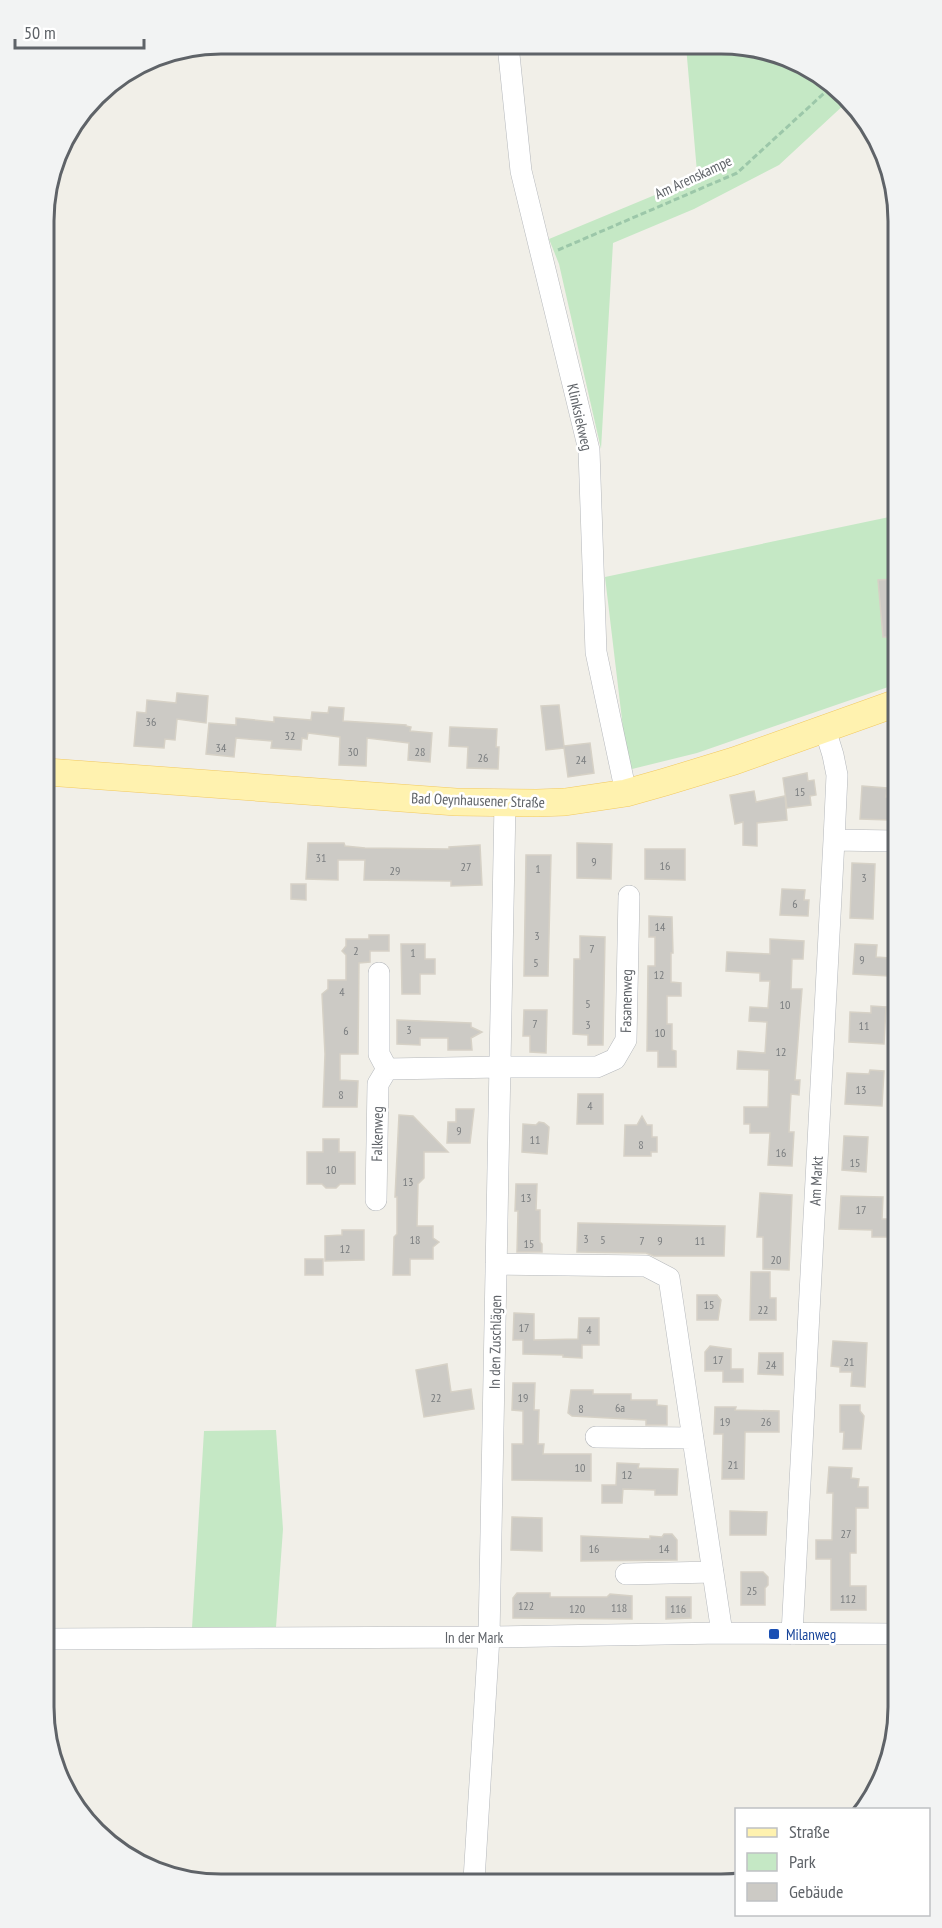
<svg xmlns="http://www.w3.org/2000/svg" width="942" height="1928" viewBox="0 0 942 1928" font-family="'PT Sans Narrow',sans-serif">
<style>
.green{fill:#c5e8c5}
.building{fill:#cccac5;stroke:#d6d1c6;stroke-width:1.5}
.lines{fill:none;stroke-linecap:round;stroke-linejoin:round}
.minor-casing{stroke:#b5b8bc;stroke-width:22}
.major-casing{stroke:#f2c960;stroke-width:28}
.path{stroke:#9cc7a9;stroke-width:3;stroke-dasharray:6 3;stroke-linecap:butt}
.minor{stroke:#fff;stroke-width:21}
.major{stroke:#fff2af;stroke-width:27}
.transit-dot{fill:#1a4fb4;stroke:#fff;stroke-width:2}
.labels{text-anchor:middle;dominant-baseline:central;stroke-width:5;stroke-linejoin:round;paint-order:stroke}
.number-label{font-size:12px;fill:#7a7d7f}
.street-label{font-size:15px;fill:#5f6368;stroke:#fff}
.transit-label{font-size:15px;fill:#164399;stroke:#fff;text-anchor:start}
.rim{fill:none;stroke:#5f6368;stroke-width:3}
</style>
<rect width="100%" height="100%" fill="#f1efe8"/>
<path class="green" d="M686 46 755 47 838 88 847 102 779 165 694 209 613 243 601 449 559 264 549 239 679 185 697 172Z
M894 516V685L697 753 628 770 605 577Z
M276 1430 283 1529 276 1627 192 1628 204 1431Z"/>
<path class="building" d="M894 579V637H883L878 580Z
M177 693 208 696 206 723 177 719 175 740 165 739 164 748 134 746 137 712 146 713 147 700 176 703Z
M559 705 564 746 590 743 594 773 568 777 564 748 546 750 541 706Z
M329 707 344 708 343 721 406 725V726L411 727 410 731 432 733 430 762 408 760 409 743 367 738 366 766 339 765 340 737 308 733 307 739 302 738 301 750 271 748 272 741 236 738 234 757 206 754 209 723 236 725V718L274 722V717L311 720 312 712 328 713Z
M450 727 497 729 496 747H499L498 769 467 768 468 747 449 746Z
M807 773 808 781 814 780 816 795 810 796 811 805 787 808 783 778Z
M862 786 887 788 886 797 895 798V814H890L889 820 860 819Z
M754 791 756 802 785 796 787 820 757 823V846L743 845V822L735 824 730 795Z
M308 843H344L345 846 365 848 449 849V847L480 845 482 885 451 886V881L364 880 365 860H338V880L306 879Z
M577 843 612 844 611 879 577 878Z
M645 849H685V880L645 879Z
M526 855H551L548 976H524Z
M852 863 875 864 873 919 850 918Z
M291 884H306V900L291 899Z
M782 889 805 890 804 900H809L808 916 780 915Z
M649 916 672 917 673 953H671V982L681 983V996H667V1024H672V1050L676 1051V1067H658V1051H647L648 966H655V937H649Z
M369 935H389V951H370V962L359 963 358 1054H340V1080L358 1081 357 1107H323L325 1054 322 994 328 989V980H346V955L342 951 346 946V939H369Z
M580 936 605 937 603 1045H588V1035L573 1034 574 959H580Z
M770 939 804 941 803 959H792L791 989H802L795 1080H800L799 1095 791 1094 789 1132H794L792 1166 768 1165 770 1133H750V1124H744V1107H768L769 1070 737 1069 738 1051 765 1053 767 1022 749 1021 750 1007 768 1008 770 981H760V973L726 971 727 952 770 954Z
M401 944H425V959H435V974H420V994H402Z
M855 944 877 945 876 957 890 958 889 976 853 974Z
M871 1006 886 1007 884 1044 849 1042 850 1012 871 1013Z
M524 1010H547L546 1053 530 1052V1036H523Z
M397 1020 471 1023V1027L482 1032 471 1038 472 1050H448V1038H420V1045L397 1044Z
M870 1070 884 1071 882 1106 845 1104 847 1073 869 1074Z
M578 1094H603V1124H577Z
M456 1109H474L470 1143H447L448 1122H456Z
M399 1115 413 1116 448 1152H424V1178L418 1184 417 1226H433V1238L439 1242 433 1247V1259H410V1275H393L394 1237 397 1234V1197H395Z
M642 1116 647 1125H652V1137H657V1152H651V1156H624L625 1125H637Z
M539 1122 544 1123 549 1127 547 1154 522 1152 523 1124 536 1125Z
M844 1136 868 1137 866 1172 842 1170Z
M323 1139H339V1152H355V1184H340L336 1188H326L322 1184H307V1152H323Z
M516 1184H537L536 1210H540V1242L542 1244V1252H517L518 1211H515Z
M760 1193 792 1195 789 1270 763 1269V1237H757Z
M841 1196 883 1197 882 1219H895L894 1237H872V1230L839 1229Z
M578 1223 725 1226 724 1256H654L646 1253 577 1252Z
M342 1230H364V1260L325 1261V1236L342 1235Z
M305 1259H323V1275H305Z
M751 1272H770V1298H776V1320H750Z
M697 1295H717L721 1300 718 1320H697Z
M514 1313 534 1314V1340L578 1339 579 1318H599V1345H582V1358L563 1357V1355L523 1354V1340H513Z
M833 1341 867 1343 865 1387 851 1386 852 1372H840V1367L831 1366Z
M710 1346 731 1349V1369H743V1382H723V1371H705V1352Z
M759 1353H783V1375L758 1374Z
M447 1364 451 1392 471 1389 474 1409 424 1417 416 1370Z
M513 1383H535L534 1410H539L538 1444H544L543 1454H591V1481L512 1480V1444H523V1411L512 1410Z
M571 1390H593V1394H631V1400H657V1405L667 1406V1425H646V1420L572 1416 568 1413Z
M840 1405H860V1411L864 1416 861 1449H843L844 1432H840Z
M715 1407H736L735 1410 779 1411V1432H745L744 1479H722L723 1434H714Z
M617 1463 639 1464 638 1468 678 1469 677 1495H655V1490L623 1489 622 1503H602V1485H616Z
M829 1467 852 1468 851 1478 859 1479 858 1487H868V1508H856V1553H850V1586H866V1610H831V1559H816V1540H832L833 1493H827Z
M730 1511 767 1512 766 1535H730Z
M512 1517 542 1518V1551L511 1550Z
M664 1534H672L677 1540V1560L581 1561V1536L650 1539V1536L662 1537Z
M741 1572H763L768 1577V1585L765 1588V1605H741Z
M517 1593H550V1597H607L610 1594 632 1596V1619L513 1618V1598Z
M666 1597H691V1618L666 1619Z"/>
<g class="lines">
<g class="minor-casing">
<path id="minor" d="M508 45 521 171 589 450 596 652 626 793
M834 840 895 841
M387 1069 501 1067H597L615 1059 626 1040 629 896
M376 1200 378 1084 387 1069 379 1054V973
M496 1264 646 1266 669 1278 722 1633
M596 1437 693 1438
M626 1574 713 1572
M792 1634 834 840 837 775 833 755 825 729
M49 1639 489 1637 722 1633 898 1634
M474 1880 489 1637 505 803"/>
</g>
<g class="major-casing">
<path id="major" d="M47 772 456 802 537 803 565 802 626 793 665 782 734 761 894 704"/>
</g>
<path class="path" d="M558 250 737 173 833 85"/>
<use href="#minor" class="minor"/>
<use href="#major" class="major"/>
</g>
<rect class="transit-dot" x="768" y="1628" width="12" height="12" rx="3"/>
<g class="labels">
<g class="number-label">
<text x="151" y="721">36</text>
<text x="290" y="735">32</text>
<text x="221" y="747">34</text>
<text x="353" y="751">30</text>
<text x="420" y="751">28</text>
<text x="483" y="757">26</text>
<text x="581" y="759">24</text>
<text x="800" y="791">15</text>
<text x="321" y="857">31</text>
<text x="594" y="861">9</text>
<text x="665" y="865">16</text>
<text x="466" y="866">27</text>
<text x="538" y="868">1</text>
<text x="395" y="870">29</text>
<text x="864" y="877">3</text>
<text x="795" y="903">6</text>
<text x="660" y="926">14</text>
<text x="537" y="935">3</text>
<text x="592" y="948">7</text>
<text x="356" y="950">2</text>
<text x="413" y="952">1</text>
<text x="862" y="959">9</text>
<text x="536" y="962">5</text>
<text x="659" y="974">12</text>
<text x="342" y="991">4</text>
<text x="588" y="1003">5</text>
<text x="785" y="1004">10</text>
<text x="535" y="1023">7</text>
<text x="588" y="1024">3</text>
<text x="864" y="1025">11</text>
<text x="409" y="1029">3</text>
<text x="346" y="1030">6</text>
<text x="660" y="1032">10</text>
<text x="781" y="1051">12</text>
<text x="861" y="1089">13</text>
<text x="341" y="1094">8</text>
<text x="590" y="1105">4</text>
<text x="459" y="1130">9</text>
<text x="535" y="1139">11</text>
<text x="641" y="1144">8</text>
<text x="781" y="1152">16</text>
<text x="855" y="1162">15</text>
<text x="331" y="1169">10</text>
<text x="408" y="1181">13</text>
<text x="526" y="1197">13</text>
<text x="861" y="1209">17</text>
<text x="586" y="1238">3</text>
<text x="415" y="1239">18</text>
<text x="603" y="1239">5</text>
<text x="642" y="1240">7</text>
<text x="660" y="1240">9</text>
<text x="700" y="1240">11</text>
<text x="529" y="1243">15</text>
<text x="345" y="1248">12</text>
<text x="776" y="1259">20</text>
<text x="709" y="1304">15</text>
<text x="763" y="1309">22</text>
<text x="524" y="1327">17</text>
<text x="589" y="1329">4</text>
<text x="718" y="1359">17</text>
<text x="849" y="1361">21</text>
<text x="771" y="1364">24</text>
<text x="436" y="1397">22</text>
<text x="523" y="1397">19</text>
<text x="620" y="1407">6a</text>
<text x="581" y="1408">8</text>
<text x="725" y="1421">19</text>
<text x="766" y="1421">26</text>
<text x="733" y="1464">21</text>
<text x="580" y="1467">10</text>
<text x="627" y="1474">12</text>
<text x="846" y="1533">27</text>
<text x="594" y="1548">16</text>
<text x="664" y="1548">14</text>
<text x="752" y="1590">25</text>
<text x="848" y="1598">112</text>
<text x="526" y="1605">122</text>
<text x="619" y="1607">118</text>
<text x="577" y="1608">120</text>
<text x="678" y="1608">116</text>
</g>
<g class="street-label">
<text transform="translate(693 177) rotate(-25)">Am Arenskampe</text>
<text transform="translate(580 417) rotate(77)">Klinksiekweg</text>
<text transform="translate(478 800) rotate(2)">Bad Oeynhausener Straße</text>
<text transform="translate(626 1001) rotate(-89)">Fasanenweg</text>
<text transform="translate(377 1134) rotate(-89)">Falkenweg</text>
<text transform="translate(816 1181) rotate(-87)">Am Markt</text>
<text transform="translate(495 1342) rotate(-89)">In den Zuschlägen</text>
<text x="474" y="1637">In der Mark</text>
</g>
<g class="transit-label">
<text x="786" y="1634">Milanweg</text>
</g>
</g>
<path d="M0 0H942V1928H0ZM221 54H721A167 167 0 0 1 888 221V1707A167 167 0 0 1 721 1874H221A167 167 0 0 1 54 1707V221A167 167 0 0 1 221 54Z" fill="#f2f3f3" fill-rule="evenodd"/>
<path class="rim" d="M221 54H721A167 167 0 0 1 888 221V1707A167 167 0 0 1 721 1874H221A167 167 0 0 1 54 1707V221A167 167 0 0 1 221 54Z"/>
<rect x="735" y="1808" width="195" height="108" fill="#ffffff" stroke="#bfc1c3" stroke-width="1.5"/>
<rect x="747" y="1828" width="30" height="9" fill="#fff2af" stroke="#bfc1c3" stroke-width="1.5"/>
<text x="789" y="1838" font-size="18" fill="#5f6368">Straße</text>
<rect x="747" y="1853" width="30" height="18" fill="#c5e8c5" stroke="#bfc1c3" stroke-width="1.5"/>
<text x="789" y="1868" font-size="18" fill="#5f6368">Park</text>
<rect x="747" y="1883" width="30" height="18" fill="#cccac5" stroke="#bfc1c3" stroke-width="1.5"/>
<text x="789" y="1898" font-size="18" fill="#5f6368">Gebäude</text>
<path d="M15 39v9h129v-9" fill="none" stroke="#5f6368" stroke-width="3"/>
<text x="24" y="39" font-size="18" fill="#5f6368" stroke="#ffffff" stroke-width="4.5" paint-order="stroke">50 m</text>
</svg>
